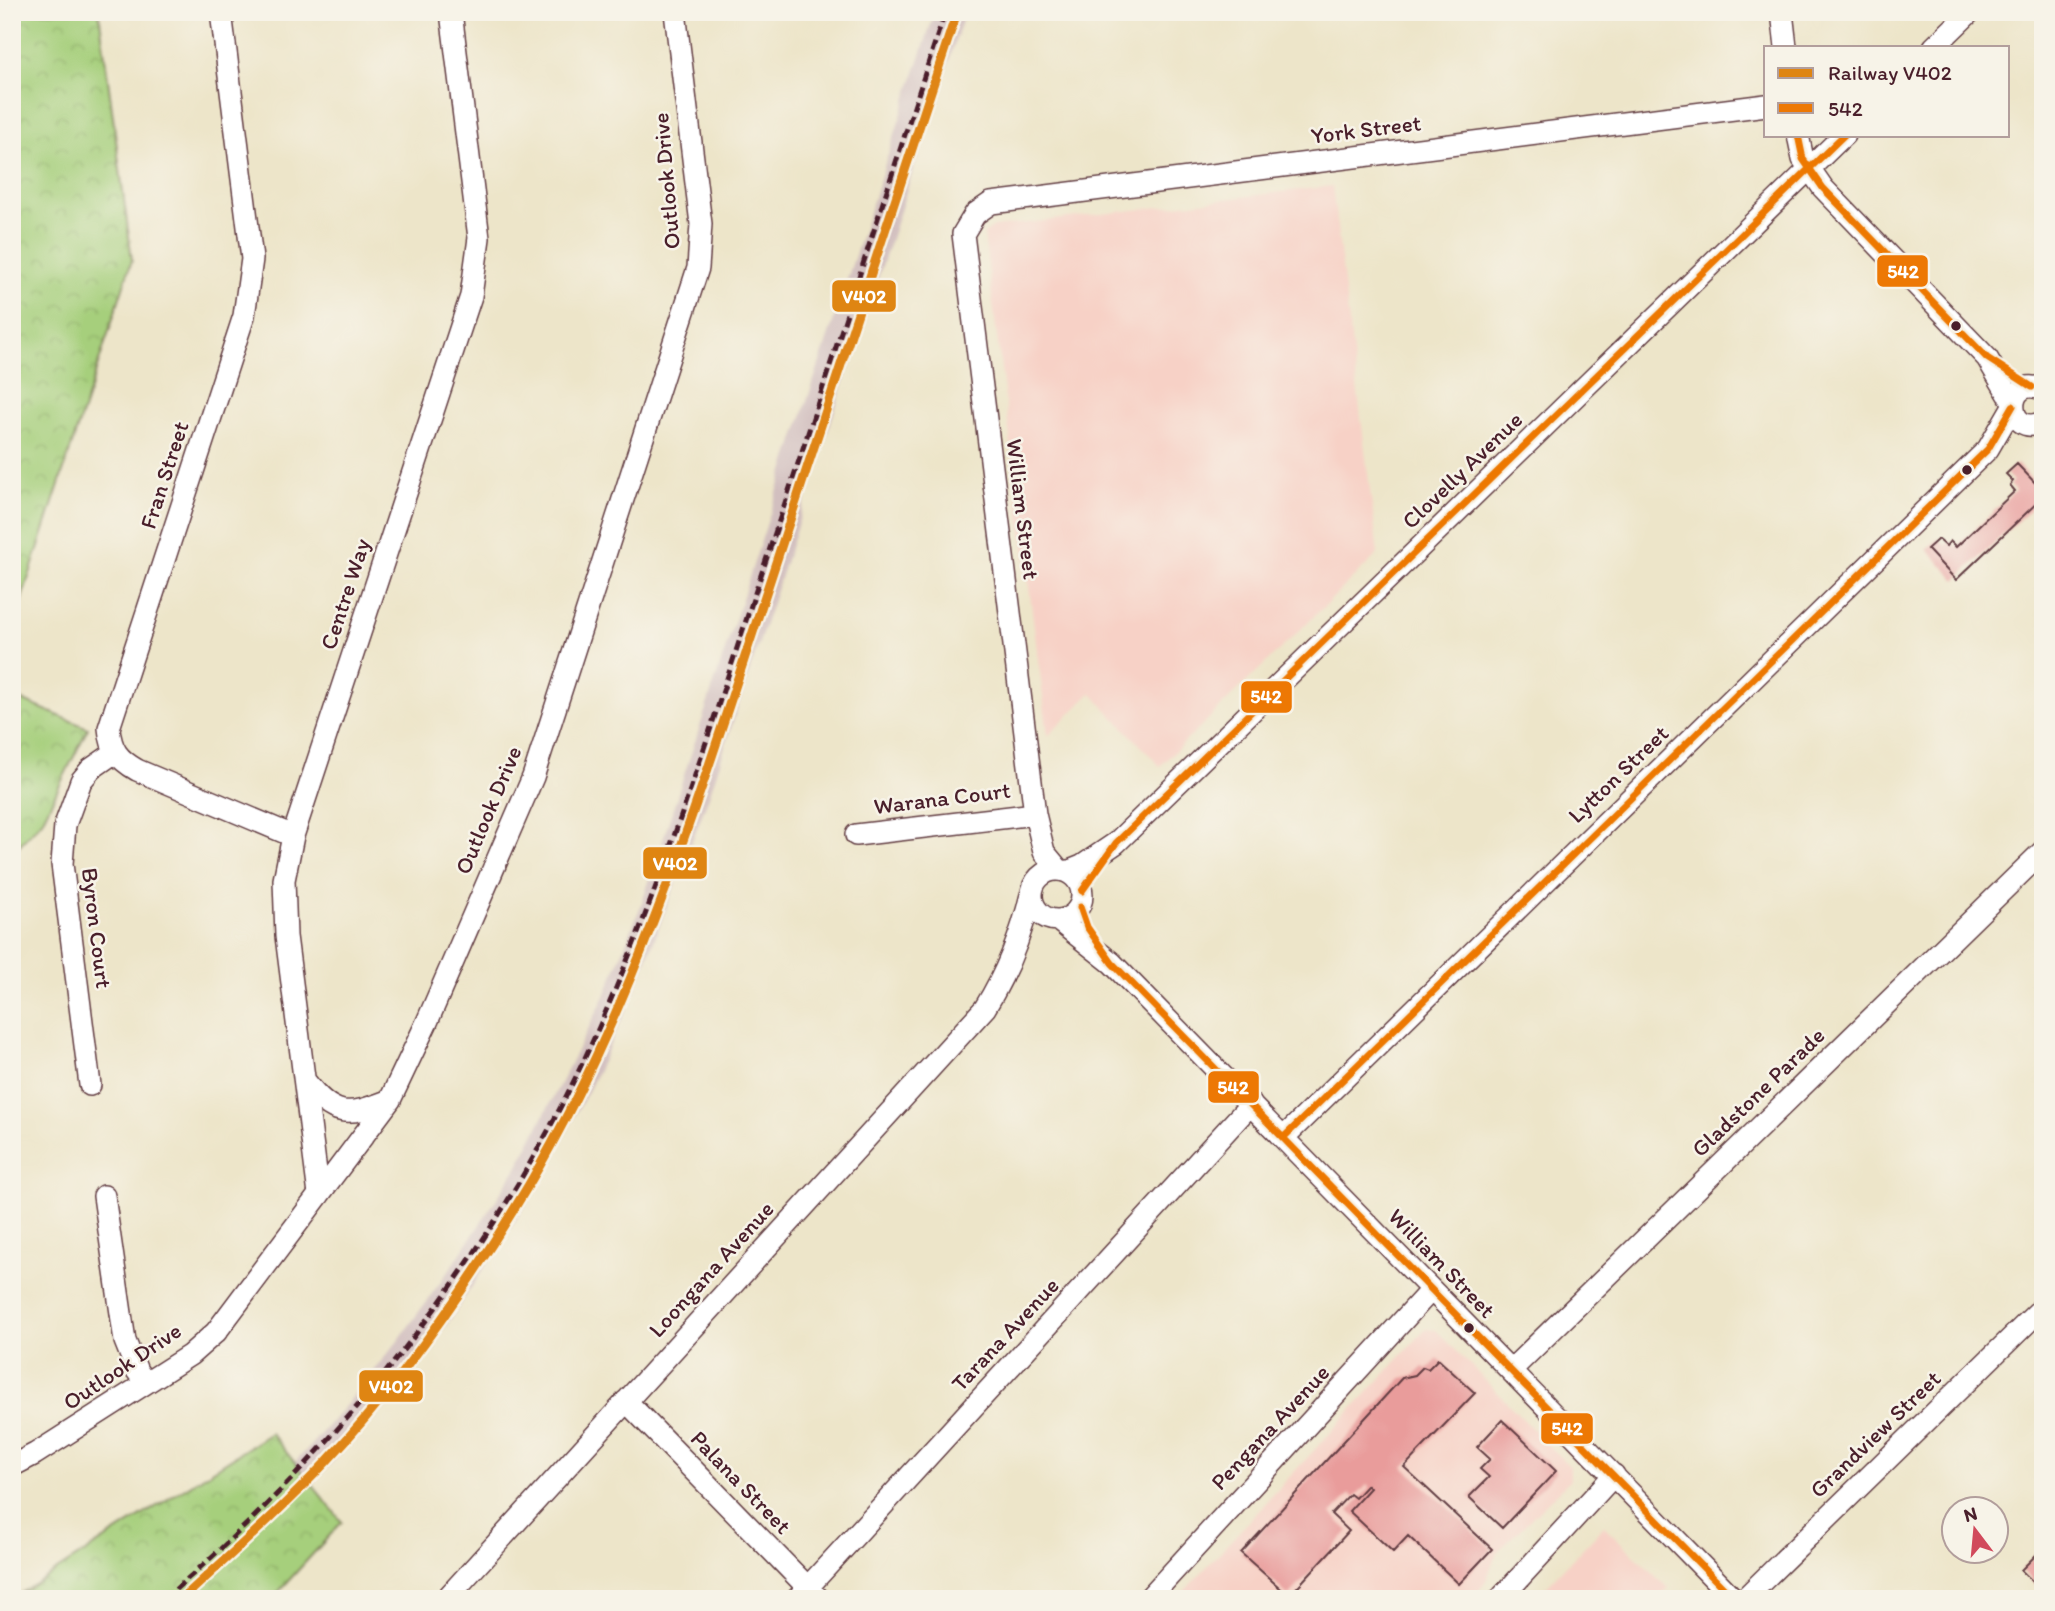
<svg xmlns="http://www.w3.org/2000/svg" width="2055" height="1611" viewBox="0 0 2055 1611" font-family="Itim,sans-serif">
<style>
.built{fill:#f7d1c6}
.railway{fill:#d2bfbf}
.park{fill:url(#park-crowns);stroke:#787753;stroke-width:2}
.building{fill:#e99c9b}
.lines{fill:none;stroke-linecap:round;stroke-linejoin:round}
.minor-casing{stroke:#623d43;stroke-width:24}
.minor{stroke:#fff;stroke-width:21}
.rail{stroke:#4a1f2b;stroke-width:5;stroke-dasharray:10 5;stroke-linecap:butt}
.bus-1-casing{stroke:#f7f3e8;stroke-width:12}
.bus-1{stroke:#ed7804;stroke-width:7}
.rail-1-casing{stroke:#f7f3e8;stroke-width:14}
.rail-1{stroke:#df8512;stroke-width:9}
.bus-dot{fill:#4a1f2b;stroke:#f7f3e8;stroke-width:2.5}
.labels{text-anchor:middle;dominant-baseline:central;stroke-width:5;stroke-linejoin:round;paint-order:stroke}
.street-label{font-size:23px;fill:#4a1f2b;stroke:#f7f3e8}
.line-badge{stroke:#f7f3e8;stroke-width:2.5}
.badge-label{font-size:19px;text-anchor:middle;font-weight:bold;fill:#fff}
</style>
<defs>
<pattern id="park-crowns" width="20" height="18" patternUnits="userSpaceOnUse" patternTransform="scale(1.75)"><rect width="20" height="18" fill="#a6cf7b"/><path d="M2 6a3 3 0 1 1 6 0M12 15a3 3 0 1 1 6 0" fill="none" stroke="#90b16a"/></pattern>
</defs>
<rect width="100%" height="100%" fill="#f7f3e8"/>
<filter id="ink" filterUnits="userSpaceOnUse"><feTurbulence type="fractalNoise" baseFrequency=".0143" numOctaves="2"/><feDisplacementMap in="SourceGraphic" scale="14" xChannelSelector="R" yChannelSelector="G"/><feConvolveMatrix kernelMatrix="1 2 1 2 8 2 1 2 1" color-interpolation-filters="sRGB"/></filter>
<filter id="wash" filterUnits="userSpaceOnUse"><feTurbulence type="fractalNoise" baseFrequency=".00686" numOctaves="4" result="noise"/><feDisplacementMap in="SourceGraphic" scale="28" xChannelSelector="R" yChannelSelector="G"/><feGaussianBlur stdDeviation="1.57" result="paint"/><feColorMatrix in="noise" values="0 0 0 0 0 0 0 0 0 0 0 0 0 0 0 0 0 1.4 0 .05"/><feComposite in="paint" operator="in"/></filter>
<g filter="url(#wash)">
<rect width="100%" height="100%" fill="#ede5c9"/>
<path class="built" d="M1332 186 1378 554 1160 766 1091 693 1048 736 984 234 994 227Z
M1426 1329 1436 1330 1570 1467V1480L1497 1552 1485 1583 1471 1599H1177Z
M1604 1526 1668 1588 1657 1599H1552L1543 1590Z"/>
<path class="railway" d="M935 12H965L708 799 632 998 588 1092 525 1206 448 1323 356 1437 263 1536 146 1599 282 1477 342 1410 398 1341 457 1259 517 1168 605 996 642 903Z"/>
<path class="park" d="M12 12H99L132 260 12 629Z
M12 696 88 728 42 821 12 853Z
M271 1433 342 1522 272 1599H12Z"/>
<g id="blocks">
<path class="building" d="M2017 464 2043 491V497L1956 580 1927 549 1938 539 1946 546 1950 541 1956 547 2015 491 2010 485 2013 481 2006 474Z
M1438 1359 1475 1393 1404 1467 1492 1549 1459 1584 1408 1536 1393 1552 1349 1511 1370 1488 1367 1485 1355 1498 1350 1494 1331 1514 1349 1531 1289 1596 1241 1553 1402 1378 1415 1375 1423 1367 1428 1369Z
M1502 1420 1556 1471 1502 1528 1469 1497 1489 1477 1480 1469 1490 1459 1477 1447Z
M2043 1548V1580L2037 1586 2021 1570Z"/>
</g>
</g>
<g filter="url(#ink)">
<use href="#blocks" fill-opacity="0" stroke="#623d43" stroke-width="2"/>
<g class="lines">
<g class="minor-casing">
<path id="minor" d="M221 12 252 259 244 316 109 728C111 750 118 759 137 770L293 836
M1782 12 1786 47
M1934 47 1970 12
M1798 135 1803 159 1823 188 1987 358 2013 402
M2043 390C2004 372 2004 440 2043 422
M856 835 1035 814
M1032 895a25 25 0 1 1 50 0a25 25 0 1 1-50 0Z
M1059 870 1044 852 1035 814 963 234 975 214 991 203 1766 105
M1067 872 1082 866 1116 843 1844 135
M1059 921 1112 963 1734 1599
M305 1081C334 1118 347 1117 390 1100
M90 1085 62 864 65 825 81 781 91 769 114 753
M1284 1137 1988 449 2013 406
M319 1195 286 936 284 880 293 836 471 296 479 238 451 12
M104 1196 125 1341 137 1371 146 1383
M1511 1370 2043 851
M626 1401 819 1599
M12 1466 35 1454 190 1355 216 1332 390 1100 427 1022 533 777 698 268 701 224 675 12
M446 1599 985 1008C1007 972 1021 937 1031 895
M797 1599 1251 1104
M1148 1599 1431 1290
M1500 1599 1614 1475
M1744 1599 2043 1307"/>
</g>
<use href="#minor" class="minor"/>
<path class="rail" d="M164 1599C335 1454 487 1265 583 1062 655 909 704 747 757 587 821 396 882 204 945 12"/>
<g class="bus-1-casing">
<path id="bus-1" d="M1798 135 1803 159 1823 188 1987 358 2032 387
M1082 891 1116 843 1844 135
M1080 907 1087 927 1112 963 1734 1599
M1284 1137 1988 449 2013 406"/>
</g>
<use href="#bus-1" class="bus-1"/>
<g class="rail-1-casing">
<path id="rail-1" d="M182 1599C231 1554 281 1510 326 1462 403 1380 470 1283 528 1186 634 1007 695 808 760 611 826 412 891 212 957 12"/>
</g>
<use href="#rail-1" class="rail-1"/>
</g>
</g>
<g class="bus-dot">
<circle cx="1956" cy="326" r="6"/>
<circle cx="1967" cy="470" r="6"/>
<circle cx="1469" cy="1328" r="6"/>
</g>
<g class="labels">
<g class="street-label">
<text transform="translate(1366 129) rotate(-7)">York Street</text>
<text transform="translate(666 181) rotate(-95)">Outlook Drive</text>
<text transform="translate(1462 470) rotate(-44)">Clovelly Avenue</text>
<text transform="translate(164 475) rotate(-72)">Fran Street</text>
<text transform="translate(1023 509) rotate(83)">William Street</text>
<text transform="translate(345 594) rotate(-72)">Centre Way</text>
<text transform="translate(1618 774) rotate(-44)">Lytton Street</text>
<text transform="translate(942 798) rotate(-7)">Warana Court</text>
<text transform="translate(488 810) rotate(-67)">Outlook Drive</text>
<text transform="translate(97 928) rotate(83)">Byron Court</text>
<text transform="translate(1758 1092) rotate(-44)">Gladstone Parade</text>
<text transform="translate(1442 1263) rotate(46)">William Street</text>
<text transform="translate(711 1269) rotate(-48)">Loongana Avenue</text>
<text transform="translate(1005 1334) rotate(-47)">Tarana Avenue</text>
<text transform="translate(122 1366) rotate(-34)">Outlook Drive</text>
<text transform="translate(1270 1427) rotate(-47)">Pengana Avenue</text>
<text transform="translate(1875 1434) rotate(-44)">Grandview Street</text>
<text transform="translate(741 1482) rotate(46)">Palana Street</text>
</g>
</g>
<g class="line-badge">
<rect x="1876" y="254" width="53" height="34" rx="7" fill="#ed7804"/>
<rect x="831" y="279" width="66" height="34" rx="7" fill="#df8512"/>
<rect x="1240" y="680" width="53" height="34" rx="7" fill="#ed7804"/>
<rect x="642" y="846" width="66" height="34" rx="7" fill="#df8512"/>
<rect x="1207" y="1070" width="53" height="34" rx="7" fill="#ed7804"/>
<rect x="358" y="1369" width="66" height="34" rx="7" fill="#df8512"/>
<rect x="1540" y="1412" width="54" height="33" rx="7" fill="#ed7804"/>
</g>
<g class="badge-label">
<text x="1903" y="278">542</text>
<text x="864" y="303">V402</text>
<text x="1266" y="703">542</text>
<text x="675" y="870">V402</text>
<text x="1233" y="1094">542</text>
<text x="391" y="1393">V402</text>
<text x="1567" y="1435">542</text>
</g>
<rect width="2055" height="1611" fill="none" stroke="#f7f3e8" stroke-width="42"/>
<rect x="1764" y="46" width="245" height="91" fill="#f7f3e8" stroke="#b29e9c" stroke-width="2"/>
<rect x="1778" y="68" width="35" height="10" fill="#df8512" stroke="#b29e9c" stroke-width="2"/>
<text x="1828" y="80" font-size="21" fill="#4a1f2b">Railway V402</text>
<rect x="1778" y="103" width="35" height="10" fill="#ed7804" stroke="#b29e9c" stroke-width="2"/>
<text x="1828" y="116" font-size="21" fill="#4a1f2b">542</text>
<g transform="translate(1975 1530) rotate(344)"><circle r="33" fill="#f7f3e8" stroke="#b29e9c" stroke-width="2"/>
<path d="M0-5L12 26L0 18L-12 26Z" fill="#d1495b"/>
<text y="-10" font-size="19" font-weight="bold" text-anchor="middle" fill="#4a1f2b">N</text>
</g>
</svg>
